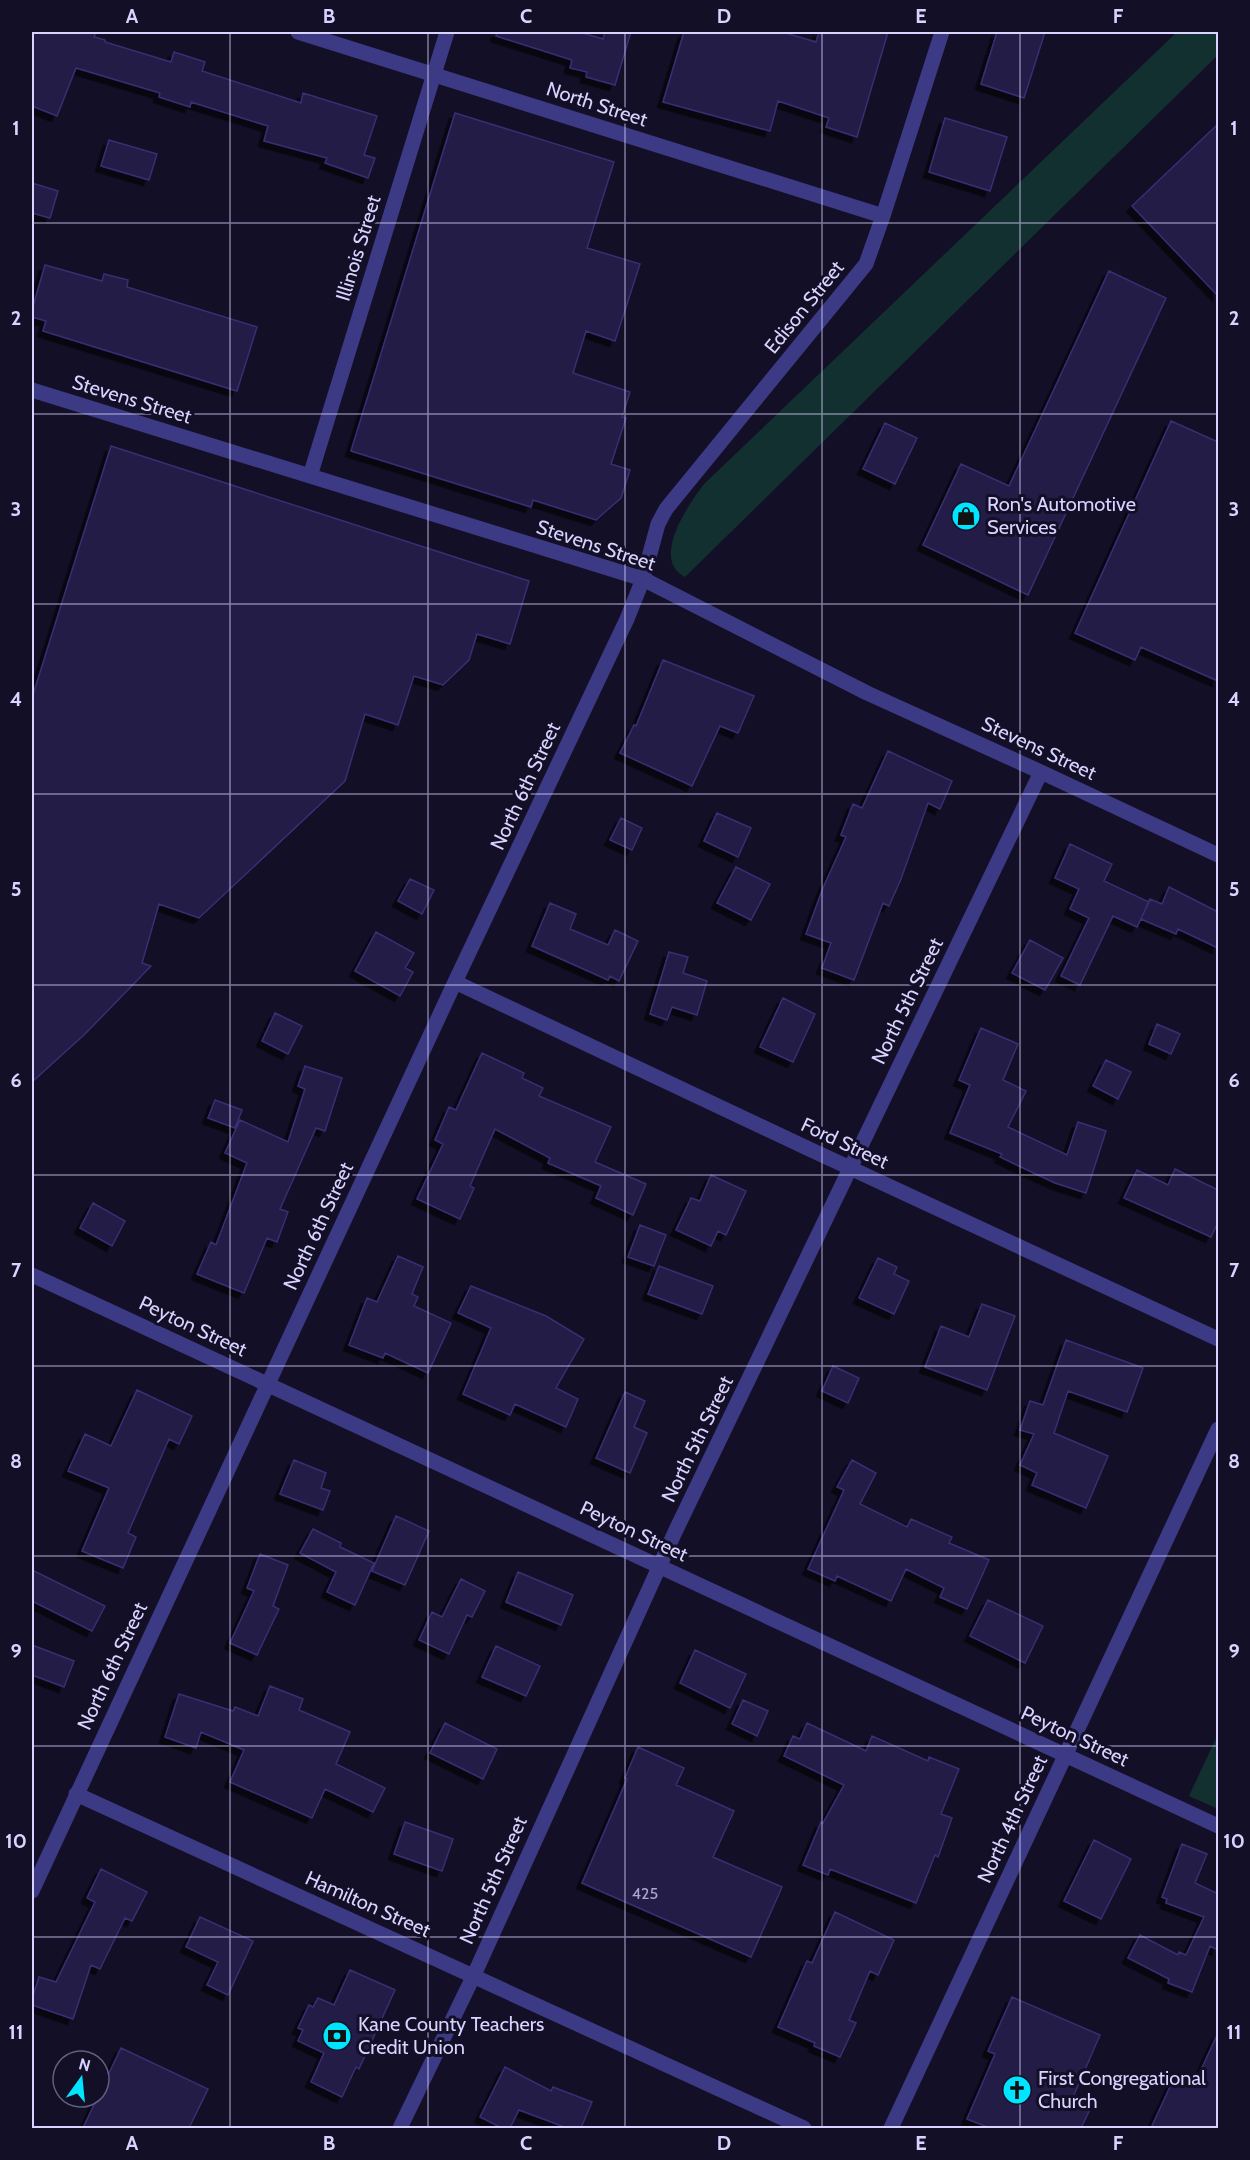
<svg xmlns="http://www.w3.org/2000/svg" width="1250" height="2160" viewBox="0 0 1250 2160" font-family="Cabin,sans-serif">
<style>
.green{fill:#12302f}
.building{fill:#241b47;stroke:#3b2d73;stroke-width:1.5;filter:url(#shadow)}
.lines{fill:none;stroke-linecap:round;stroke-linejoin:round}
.minor{stroke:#3d3a85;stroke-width:15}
.grid{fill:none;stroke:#d9d4ff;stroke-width:1.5;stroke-opacity:0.55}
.labels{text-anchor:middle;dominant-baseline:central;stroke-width:6;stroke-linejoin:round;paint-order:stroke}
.number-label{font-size:16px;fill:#aca6d1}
.street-label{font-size:20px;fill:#d9d4ff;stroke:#130f26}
.poi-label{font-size:20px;fill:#d9d4ff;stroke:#130f26;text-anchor:start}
.neatline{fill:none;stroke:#d9d4ff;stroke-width:2}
.grid-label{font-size:20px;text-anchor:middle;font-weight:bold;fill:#d9d4ff}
</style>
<defs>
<filter id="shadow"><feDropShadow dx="-5.5" dy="5.5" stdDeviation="0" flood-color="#0009"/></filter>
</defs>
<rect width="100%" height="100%" fill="#130f26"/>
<path class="green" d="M1177 32H1218V55L685 577C650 559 689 504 704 484Z
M1218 1734V1809L1189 1796Z"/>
<path class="building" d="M32 32H96L94 37 105 40V42L171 62 174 52 205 62 202 71 301 103 303 93 377 116 364 155 375 158 368 178 325 163 327 158 264 141 268 126 191 102 190 107 159 97 160 93 76 68 57 116 32 106Z
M497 32H579L603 39 605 32H631L615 85 586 77 587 72 570 68 572 60 496 36Z
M684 32H782L816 42 819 32H888L857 137 826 127 829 118 778 101 770 131 663 102Z
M997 32H1045L1024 98 981 84Z
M455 113 614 162 587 248 640 264 615 341 586 331 573 373 630 392 622 417 626 418 611 464 630 470 621 498 596 520 533 500 531 507 351 451Z
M945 118 1007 137 990 191 929 172Z
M1218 124V296L1132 206Z
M109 140 157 154 149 180 101 166Z
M32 183 58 191 50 218 32 213Z
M45 265 102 281 104 274 128 280 127 287 257 327 237 391 43 331 46 321 32 317V310Z
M1109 271 1166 298 1028 595 923 545 961 464 1009 486Z
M1171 421 1218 442V681L1141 647 1135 660 1075 633Z
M885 423 917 438 895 484 863 469Z
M111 446 529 581 510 644 477 634 469 660 443 685 414 676 398 725 365 714 345 781 199 918 159 904 142 963 151 966 85 1034 32 1082V698Z
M663 660 754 696 738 733 720 726 692 786 620 753 634 725 636 726Z
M888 751 952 781 940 809 928 803 901 879 889 906 883 903 854 980 822 968 831 943 806 934 823 888 846 837 841 835 853 804 862 808Z
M717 813 751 828 738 857 704 841Z
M621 818 642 828 632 850 610 840Z
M1070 844 1112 864 1104 881 1149 902 1137 927 1113 916 1080 985 1061 976 1089 918 1070 909 1079 889 1055 878Z
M736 867 770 884 751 920 717 903Z
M410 879 434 890 422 914 398 901Z
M1169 887 1218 912V948L1178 929 1176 934 1141 919 1150 899 1162 904Z
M550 903 576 914 570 929 608 945 615 930 638 941 619 981 610 976 608 980 532 946Z
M376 932 414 953 405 968 413 972 400 996 355 971Z
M1030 940 1063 958 1045 990 1012 973Z
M669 952 688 957 683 973 707 981 697 1015 672 1007 667 1020 650 1014Z
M783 998 815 1014 793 1062 760 1047Z
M275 1013 302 1026 288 1054 262 1041Z
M1157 1024 1180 1034 1171 1054 1149 1044Z
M981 1028 1018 1044 1003 1080 1026 1091 1008 1127 1067 1155 1078 1122 1106 1131 1086 1193 1055 1183 1000 1157 1002 1154 950 1133 970 1085 959 1080Z
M482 1053 524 1073 522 1078 543 1088 539 1096 611 1127 595 1162 646 1184 633 1215 596 1198 601 1186 548 1163 550 1158 495 1129 470 1186 474 1188 460 1219 417 1199 443 1144 435 1140 449 1107 456 1110Z
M1106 1060 1131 1072 1118 1099 1093 1086Z
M305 1066 342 1078 325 1131 316 1128 280 1209 288 1212 277 1242 267 1238 244 1293 197 1274 211 1242 216 1245 247 1163 225 1153 240 1120 288 1142 305 1089 298 1086Z
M215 1100 242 1110 235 1128 208 1118Z
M1175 1169 1218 1190V1222L1211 1237 1124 1198 1137 1170 1168 1185Z
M711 1175 746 1191 726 1235 718 1231 711 1246 676 1230 691 1198 700 1201Z
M93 1203 125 1221 112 1246 80 1228Z
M640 1225 666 1235 654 1266 628 1257Z
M398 1256 423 1267 412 1294 418 1297 414 1306 451 1323 428 1373 385 1353 383 1358 349 1345 367 1298 377 1302Z
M878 1258 897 1267 894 1274 909 1281 894 1314 859 1298Z
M659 1266 713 1286 702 1314 648 1294Z
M471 1286 546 1316 584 1339 556 1388 578 1399 566 1427 515 1404 510 1415 463 1394 491 1328 458 1313Z
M982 1304 1015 1316 987 1390 925 1367 941 1326 969 1337Z
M1066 1340 1143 1368 1127 1412 1068 1391 1054 1433 1108 1456 1086 1508 1032 1485 1037 1473 1020 1465 1034 1434 1020 1430 1030 1401 1043 1405Z
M833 1366 859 1378 848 1403 822 1391Z
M137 1390 192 1416 179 1444 169 1439 128 1533 136 1537 123 1568 82 1551 109 1488 68 1471 85 1434 111 1446Z
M625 1392 645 1401 634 1427 647 1433 630 1473 596 1458Z
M294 1460 326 1473 321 1488 330 1491 323 1510 280 1494Z
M852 1460 876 1473 860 1504 907 1527 911 1519 952 1537 949 1543 989 1560 967 1609 940 1597 944 1588 906 1569 891 1601 837 1576 835 1581 808 1569 844 1490 837 1487Z
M396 1516 429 1531 405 1585 372 1571Z
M313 1529 341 1543 340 1547 374 1563 355 1605 327 1592 336 1572 300 1553Z
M260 1554 288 1565 273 1606 279 1609 257 1655 230 1643 254 1591 247 1588Z
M32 1570 105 1606 92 1631 32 1601Z
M518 1572 573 1595 561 1625 506 1602Z
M461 1579 485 1591 472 1617 467 1615 449 1654 419 1640 432 1612 442 1617Z
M988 1600 1043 1626 1025 1663 970 1636Z
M32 1645 74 1661 64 1687 32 1675Z
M496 1646 540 1666 526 1696 482 1677Z
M695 1650 746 1674 730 1708 680 1683Z
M270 1686 303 1699 299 1710 350 1732 336 1764 385 1788 373 1812 325 1789 312 1818 230 1782 244 1750 201 1732 196 1748 165 1737 179 1694 233 1711 235 1707 258 1716Z
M743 1700 768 1711 757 1736 732 1724Z
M445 1723 497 1749 483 1779 430 1753Z
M807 1723 866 1751 872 1736 928 1761 929 1757 959 1769 941 1814 952 1818 938 1857 935 1855 916 1903 830 1869 828 1875 803 1865 821 1822 823 1823 844 1785 784 1756 793 1736 800 1739Z
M638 1747 684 1768 676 1785 734 1811 713 1857 782 1887 751 1957 582 1883 627 1779 625 1778Z
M405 1822 453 1839 442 1871 394 1854Z
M1094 1840 1131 1859 1101 1919 1064 1901Z
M1182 1844 1207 1854 1195 1883 1216 1893 1218 1886V1950L1210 1946 1192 1992 1168 1983 1169 1979 1128 1958 1140 1935 1178 1955 1179 1952 1186 1955 1204 1917 1166 1903 1167 1899 1162 1897Z
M101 1869 147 1892 132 1921 125 1918 100 1969 91 1965 73 2019 32 2005V1999L39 1977 56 1982 95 1902 87 1898Z
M835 1912 894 1940 878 1975 870 1971 849 2020 856 2023 840 2057 814 2046 815 2043 778 2027 807 1961 812 1963Z
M200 1917 253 1941 228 1995 207 1985 218 1962 186 1947Z
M350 1970 395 1990 359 2069 356 2067 342 2097 311 2082 324 2053 298 2041 303 2030 298 2028 309 2005 313 2007 318 1998 334 2005Z
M1012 1997 1100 2035 1074 2095 1093 2103 1081 2128H990L967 2119 995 2054 988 2051Z
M1218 2033V2128H1151L1175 2076 1194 2085Z
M121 2048 208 2089 189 2128H83Z
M505 2067 551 2091 553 2087 592 2102 581 2128H567L519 2110 510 2128H502L480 2117Z"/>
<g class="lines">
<path class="minor" d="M298 32 883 216
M32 390 643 579 867 693 1041 772 1218 855
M310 476 447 32
M455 982 807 1148 1218 1339
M32 1275 1218 1826
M76 1794 804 2128
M32 1891 455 982 627 619 643 579 658 524 666 509 866 264 883 216 942 32
M400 2128 474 1975 675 1532 1041 772
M891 2128 1218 1429"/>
</g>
<path class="grid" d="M230 32V2128M428 32V2128M625 32V2128M822 32V2128M1020 32V2128M32 223H1218M32 414H1218M32 604H1218M32 794H1218M32 985H1218M32 1175H1218M32 1366H1218M32 1556H1218M32 1746H1218M32 1937H1218"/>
<defs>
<g id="shop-disc" transform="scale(1.5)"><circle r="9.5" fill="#00e5ff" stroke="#130f26"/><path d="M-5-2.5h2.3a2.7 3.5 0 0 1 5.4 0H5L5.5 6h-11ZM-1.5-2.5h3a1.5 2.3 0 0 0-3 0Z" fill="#111"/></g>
<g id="bank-disc" transform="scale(1.5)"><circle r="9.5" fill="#00e5ff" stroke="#130f26"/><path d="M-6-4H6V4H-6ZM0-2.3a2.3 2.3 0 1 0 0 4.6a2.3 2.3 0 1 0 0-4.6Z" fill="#111"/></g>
<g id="church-disc" transform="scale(1.5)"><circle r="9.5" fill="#00e5ff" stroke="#130f26"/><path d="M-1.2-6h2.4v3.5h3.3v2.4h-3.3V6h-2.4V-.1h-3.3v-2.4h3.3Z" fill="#111"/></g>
</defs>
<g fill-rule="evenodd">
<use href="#shop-disc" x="966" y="516"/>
<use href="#bank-disc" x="337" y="2036"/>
<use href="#church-disc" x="1017" y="2090"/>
</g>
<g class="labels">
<g class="number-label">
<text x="645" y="1893">425</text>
</g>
<g class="street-label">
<text transform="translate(597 104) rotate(18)">North Street</text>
<text transform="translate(358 248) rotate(-73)">Illinois Street</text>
<text transform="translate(804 307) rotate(-51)">Edison Street</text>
<text transform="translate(132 399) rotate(17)">Stevens Street</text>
<text transform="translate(596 545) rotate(18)">Stevens Street</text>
<text transform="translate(1039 748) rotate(25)">Stevens Street</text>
<text transform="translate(525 786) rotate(-65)">North 6th Street</text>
<text transform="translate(907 1001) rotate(-64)">North 5th Street</text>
<text transform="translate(845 1143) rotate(25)">Ford Street</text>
<text transform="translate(318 1226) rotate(-65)">North 6th Street</text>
<text transform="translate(193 1326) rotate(25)">Peyton Street</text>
<text transform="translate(697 1439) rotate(-64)">North 5th Street</text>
<text transform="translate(634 1531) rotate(25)">Peyton Street</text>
<text transform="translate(112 1666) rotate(-65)">North 6th Street</text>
<text transform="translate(1075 1736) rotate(25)">Peyton Street</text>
<text transform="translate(1012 1819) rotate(-65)">North 4th Street</text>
<text transform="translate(493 1880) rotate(-66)">North 5th Street</text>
<text transform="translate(368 1904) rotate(24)">Hamilton Street</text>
</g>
<g class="poi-label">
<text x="987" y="504">Ron's Automotive<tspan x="987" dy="23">Services</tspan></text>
<text x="358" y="2024">Kane County Teachers<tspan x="358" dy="23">Credit Union</tspan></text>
<text x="1038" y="2078">First Congregational<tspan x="1038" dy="23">Church</tspan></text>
</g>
</g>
<rect width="1250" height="2160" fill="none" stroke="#130f26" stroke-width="66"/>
<g transform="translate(81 2079) rotate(15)"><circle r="28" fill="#130f26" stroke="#625e7d" stroke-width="1.5"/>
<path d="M0-4.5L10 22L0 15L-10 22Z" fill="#00e5ff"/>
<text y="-9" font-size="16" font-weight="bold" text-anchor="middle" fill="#d9d4ff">N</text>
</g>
<rect x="33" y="33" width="1184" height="2094" class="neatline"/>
<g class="grid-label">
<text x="132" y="23">A</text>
<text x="329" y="23">B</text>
<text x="526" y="23">C</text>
<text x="724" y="23">D</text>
<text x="921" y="23">E</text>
<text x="1118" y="23">F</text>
<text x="16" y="135">1</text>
<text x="1234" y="135">1</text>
<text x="16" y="325">2</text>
<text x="1234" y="325">2</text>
<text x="16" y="516">3</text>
<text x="1234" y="516">3</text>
<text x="16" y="706">4</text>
<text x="1234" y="706">4</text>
<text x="16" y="896">5</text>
<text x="1234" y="896">5</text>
<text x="16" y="1087">6</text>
<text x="1234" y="1087">6</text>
<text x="16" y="1277">7</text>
<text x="1234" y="1277">7</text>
<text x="16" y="1468">8</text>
<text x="1234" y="1468">8</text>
<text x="16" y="1658">9</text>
<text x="1234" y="1658">9</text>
<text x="16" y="1848">10</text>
<text x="1234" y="1848">10</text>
<text x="16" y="2039">11</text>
<text x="1234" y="2039">11</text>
<text x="132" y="2150">A</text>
<text x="329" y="2150">B</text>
<text x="526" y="2150">C</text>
<text x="724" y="2150">D</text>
<text x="921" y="2150">E</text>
<text x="1118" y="2150">F</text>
</g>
</svg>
